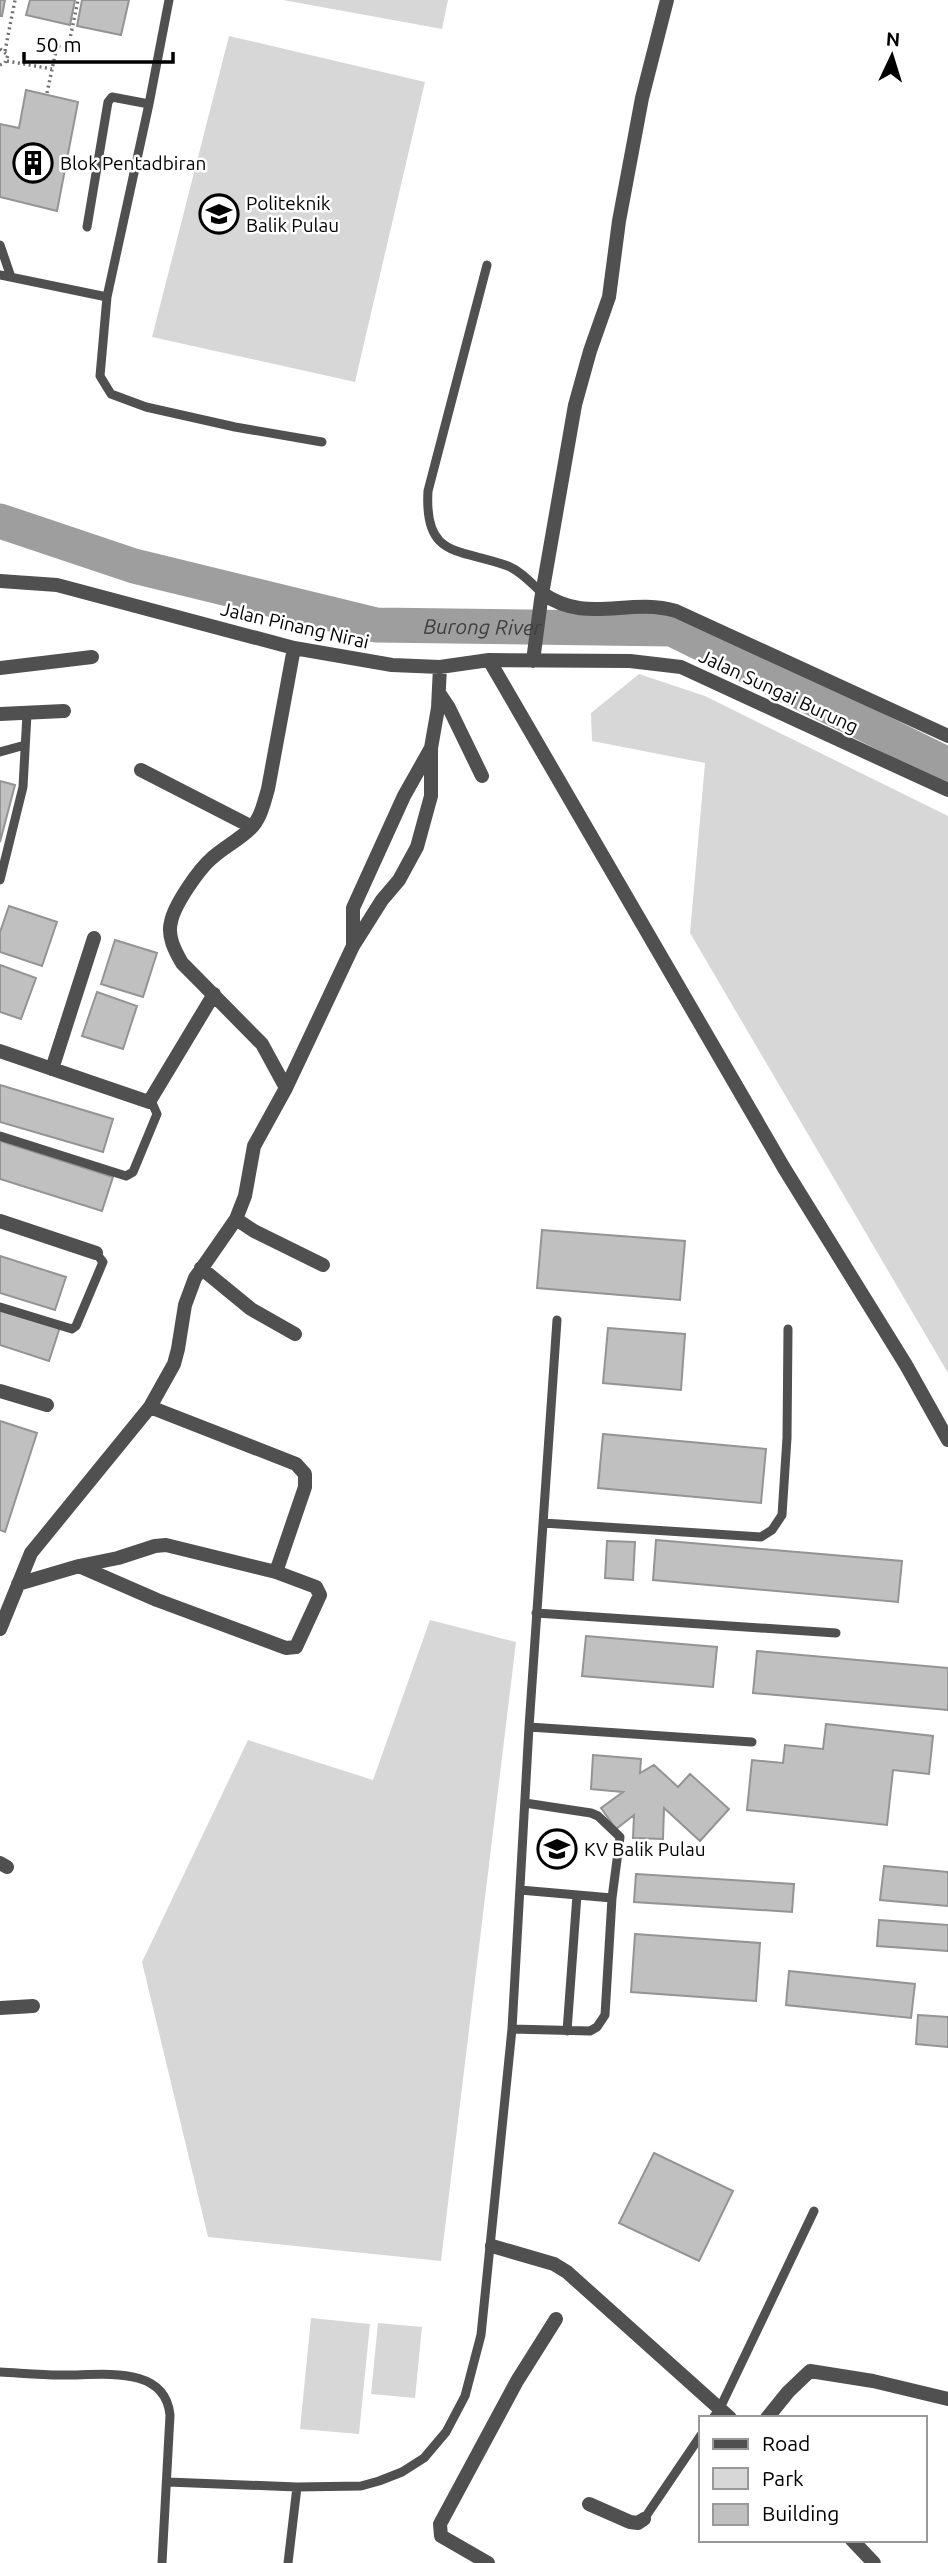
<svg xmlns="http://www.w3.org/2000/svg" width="948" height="2563" viewBox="0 0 948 2563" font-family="Ubuntu,sans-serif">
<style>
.green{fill:#d7d7d7}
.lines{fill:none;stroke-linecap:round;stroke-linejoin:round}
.river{stroke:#9e9e9e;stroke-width:35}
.building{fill:#c0c0c0;stroke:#949494;stroke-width:2}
.path{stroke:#727272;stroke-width:3.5;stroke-dasharray:2 3.5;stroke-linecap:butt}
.lane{stroke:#505050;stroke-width:9}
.street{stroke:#505050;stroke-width:14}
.labels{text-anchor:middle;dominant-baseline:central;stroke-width:5;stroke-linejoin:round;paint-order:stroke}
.poi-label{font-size:19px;fill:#000;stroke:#fff;text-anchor:start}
.street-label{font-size:19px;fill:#000;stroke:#fff}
.water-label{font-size:21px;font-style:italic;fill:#3f3f3f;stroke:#fff}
</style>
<rect width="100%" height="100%" fill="#fff"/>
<path class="green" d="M283 0H448L442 29Z
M229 36 425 82 355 382 152 337Z
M639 674 705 696 948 816V1373L690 933 705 763 592 741 591 713Z
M430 1620 516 1642 441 2261 208 2237 142 1962 248 1740 373 1780Z
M311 2318 370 2324 359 2434 300 2429Z
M378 2323 422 2327 415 2398 371 2394Z"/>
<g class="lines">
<path class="river" id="s1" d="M0 521 134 566 376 625 672 629 948 765"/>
</g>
<path class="building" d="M0 0H5L2 16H0Z
M30 0H75L70 25 26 15Z
M82 0H129L121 35 77 26Z
M26 90 78 102 57 211 0 197V124L19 128Z
M0 781 15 785 0 842Z
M9 906 57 922 42 966 0 952V932Z
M115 940 157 953 143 997 101 984Z
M0 965 36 978 21 1019 0 1012Z
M97 992 137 1006 123 1049 82 1036Z
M0 1085 113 1119 103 1152 0 1122Z
M0 1141 113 1177 102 1211 0 1179Z
M542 1230 685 1241 680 1300 537 1288Z
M0 1256 66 1277 55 1310 0 1293Z
M0 1309 60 1327 49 1361 0 1345Z
M608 1328 685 1334 681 1390 603 1383Z
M0 1421 37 1433 5 1532 0 1530Z
M603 1434 766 1449 761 1503 598 1488Z
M656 1540 902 1561 898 1602 653 1580Z
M607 1541 635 1542 633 1580 605 1578Z
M586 1636 717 1647 713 1687 582 1676Z
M757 1651 948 1668V1710L753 1693Z
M826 1724 933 1736 929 1774 893 1770 887 1825 747 1810 752 1760 783 1763 785 1745 823 1749Z
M593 1755 641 1759 640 1773 654 1765 678 1787 690 1774 729 1809 700 1841 664 1808 663 1839 633 1838 634 1815 616 1829 601 1808 623 1792 591 1789Z
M884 1866 948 1872V1906L880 1900Z
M636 1874 794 1884 792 1912 634 1902Z
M879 1920 948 1925V1951L877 1946Z
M635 1934 760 1943 756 2001 631 1992Z
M789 1971 915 1984 911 2018 786 2005Z
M918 2015 948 2017V2047L916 2044Z
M654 2153 733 2191 699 2261 619 2223Z"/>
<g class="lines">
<path class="path" d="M0 49 8 55 5 63 0 65
M5 51 15 0
M7 61 52 69
M47 93 57 46 68 48 78 0"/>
<path class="lane" d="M169 0 149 104 107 297 100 376 111 394 146 407 235 427 322 442
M87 227 108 102 112 97 149 104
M0 245 11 277
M487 265 428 491C424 559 459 548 508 566 522 572 531 583 542 593
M0 275 107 297
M0 752 25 745
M0 880 23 787 27 714
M0 1136 126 1176 133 1172 157 1114 153 1105 149 1102
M0 1307 72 1329 76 1326 103 1262 96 1253
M543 1523 761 1537 772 1530 782 1515 787 1438 788 1329
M536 1613 836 1633
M529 1727 752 1742
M520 1890 612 1898
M512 2029 590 2031 597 2027 605 2015 612 1898 620 1837 598 1816 591 1813 525 1803
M567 2031 577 1895
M0 2372C20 2373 40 2375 60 2375 98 2376 165 2363 170 2415L162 2563
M713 2418 720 2408 814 2211
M168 2482 297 2487 361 2486 379 2481 402 2472 424 2458 446 2432 465 2396 481 2335 512 2029 529 1727 557 1320
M644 2519 701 2435
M288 2563 297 2487"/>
<path class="street" d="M0 581 57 585 294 648 392 665 440 667 489 660 630 661 681 667 948 790
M542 593C586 625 628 597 676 611L948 736
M489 660 784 1168 906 1365 948 1440
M533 661 541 600 575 405 590 351 609 297 619 221 642 98 667 0
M0 668 92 657
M439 693 449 708 482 776
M0 714 64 711
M141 770 252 827
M353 944V908L404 796 431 748
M0 1051 149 1102 214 994
M52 1069 94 938
M286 1088 262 1044 182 963C175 951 167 936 171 922 174 905 199 869 212 858 224 847 239 840 251 828 261 818 264 802 268 789L294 648
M236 1219 254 1231 323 1265
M0 1221 96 1253
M201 1268 251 1309 295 1334
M0 1391 47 1405
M150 1407 296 1464 305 1474V1487L276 1572
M18 1584 79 1566 118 1558 155 1546 166 1545 276 1572 316 1587 320 1595 296 1647 286 1648 157 1600 79 1566
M0 1629 31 1553 150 1407 174 1364 178 1349 185 1305 195 1278 236 1219 245 1196 254 1146 286 1088 353 946 382 900 399 880 417 847 431 796V748L438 708 440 667
M0 1863 7 1867
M0 2008 33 2006
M492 2246 554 2264 567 2272 730 2418
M767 2418 788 2392 810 2371 873 2381 948 2399
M589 2504 630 2522 638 2523 644 2519
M852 2540 874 2563
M488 2563 441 2536 440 2524 517 2381 556 2319"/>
</g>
<defs>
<g id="building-ring" transform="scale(2.0125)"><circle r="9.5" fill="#fff" stroke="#000" stroke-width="1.5"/><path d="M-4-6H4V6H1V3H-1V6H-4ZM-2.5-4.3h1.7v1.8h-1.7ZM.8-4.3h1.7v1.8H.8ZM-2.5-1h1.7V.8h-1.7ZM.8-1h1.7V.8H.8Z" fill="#000"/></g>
<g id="university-ring" transform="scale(2.0125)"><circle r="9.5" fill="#fff" stroke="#000" stroke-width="1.5"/><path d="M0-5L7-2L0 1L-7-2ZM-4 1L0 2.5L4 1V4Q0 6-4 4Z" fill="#000"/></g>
</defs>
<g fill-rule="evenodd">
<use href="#building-ring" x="33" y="163"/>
<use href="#university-ring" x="219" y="214"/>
<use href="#university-ring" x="557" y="1849"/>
</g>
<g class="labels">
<g class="poi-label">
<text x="60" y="163">Blok Pentadbiran</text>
<text x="246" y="203">Politeknik<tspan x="246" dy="22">Balik Pulau</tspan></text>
<text x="584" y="1849">KV Balik Pulau</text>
</g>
<g class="street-label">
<text transform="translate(295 625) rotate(13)">Jalan Pinang Nirai</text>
<text transform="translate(779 691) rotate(25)">Jalan Sungai Burung</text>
</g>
<g class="water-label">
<text stroke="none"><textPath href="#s1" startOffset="497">Burong River</textPath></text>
</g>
</g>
<rect x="699" y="2416" width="228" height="126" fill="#ffffff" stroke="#999999" stroke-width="2"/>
<rect x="713" y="2439" width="35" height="10" fill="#505050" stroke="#999999" stroke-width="2"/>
<text x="762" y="2451" font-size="21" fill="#000000">Road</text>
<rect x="713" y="2468" width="35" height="21" fill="#d7d7d7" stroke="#999999" stroke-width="2"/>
<text x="762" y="2486" font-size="21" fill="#000000">Park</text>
<rect x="713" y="2504" width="35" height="21" fill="#c0c0c0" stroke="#999999" stroke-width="2"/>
<text x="762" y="2521" font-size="21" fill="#000000">Building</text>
<g transform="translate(892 56) rotate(4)" stroke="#ffffff" stroke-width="5" paint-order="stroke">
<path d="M0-5L12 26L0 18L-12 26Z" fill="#000000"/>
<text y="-10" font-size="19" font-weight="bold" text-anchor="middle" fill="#000000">N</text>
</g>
<path d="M24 52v10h149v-10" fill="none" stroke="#000000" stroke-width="3.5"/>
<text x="35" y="52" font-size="21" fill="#000000" stroke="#ffffff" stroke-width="5" paint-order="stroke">50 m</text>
</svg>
